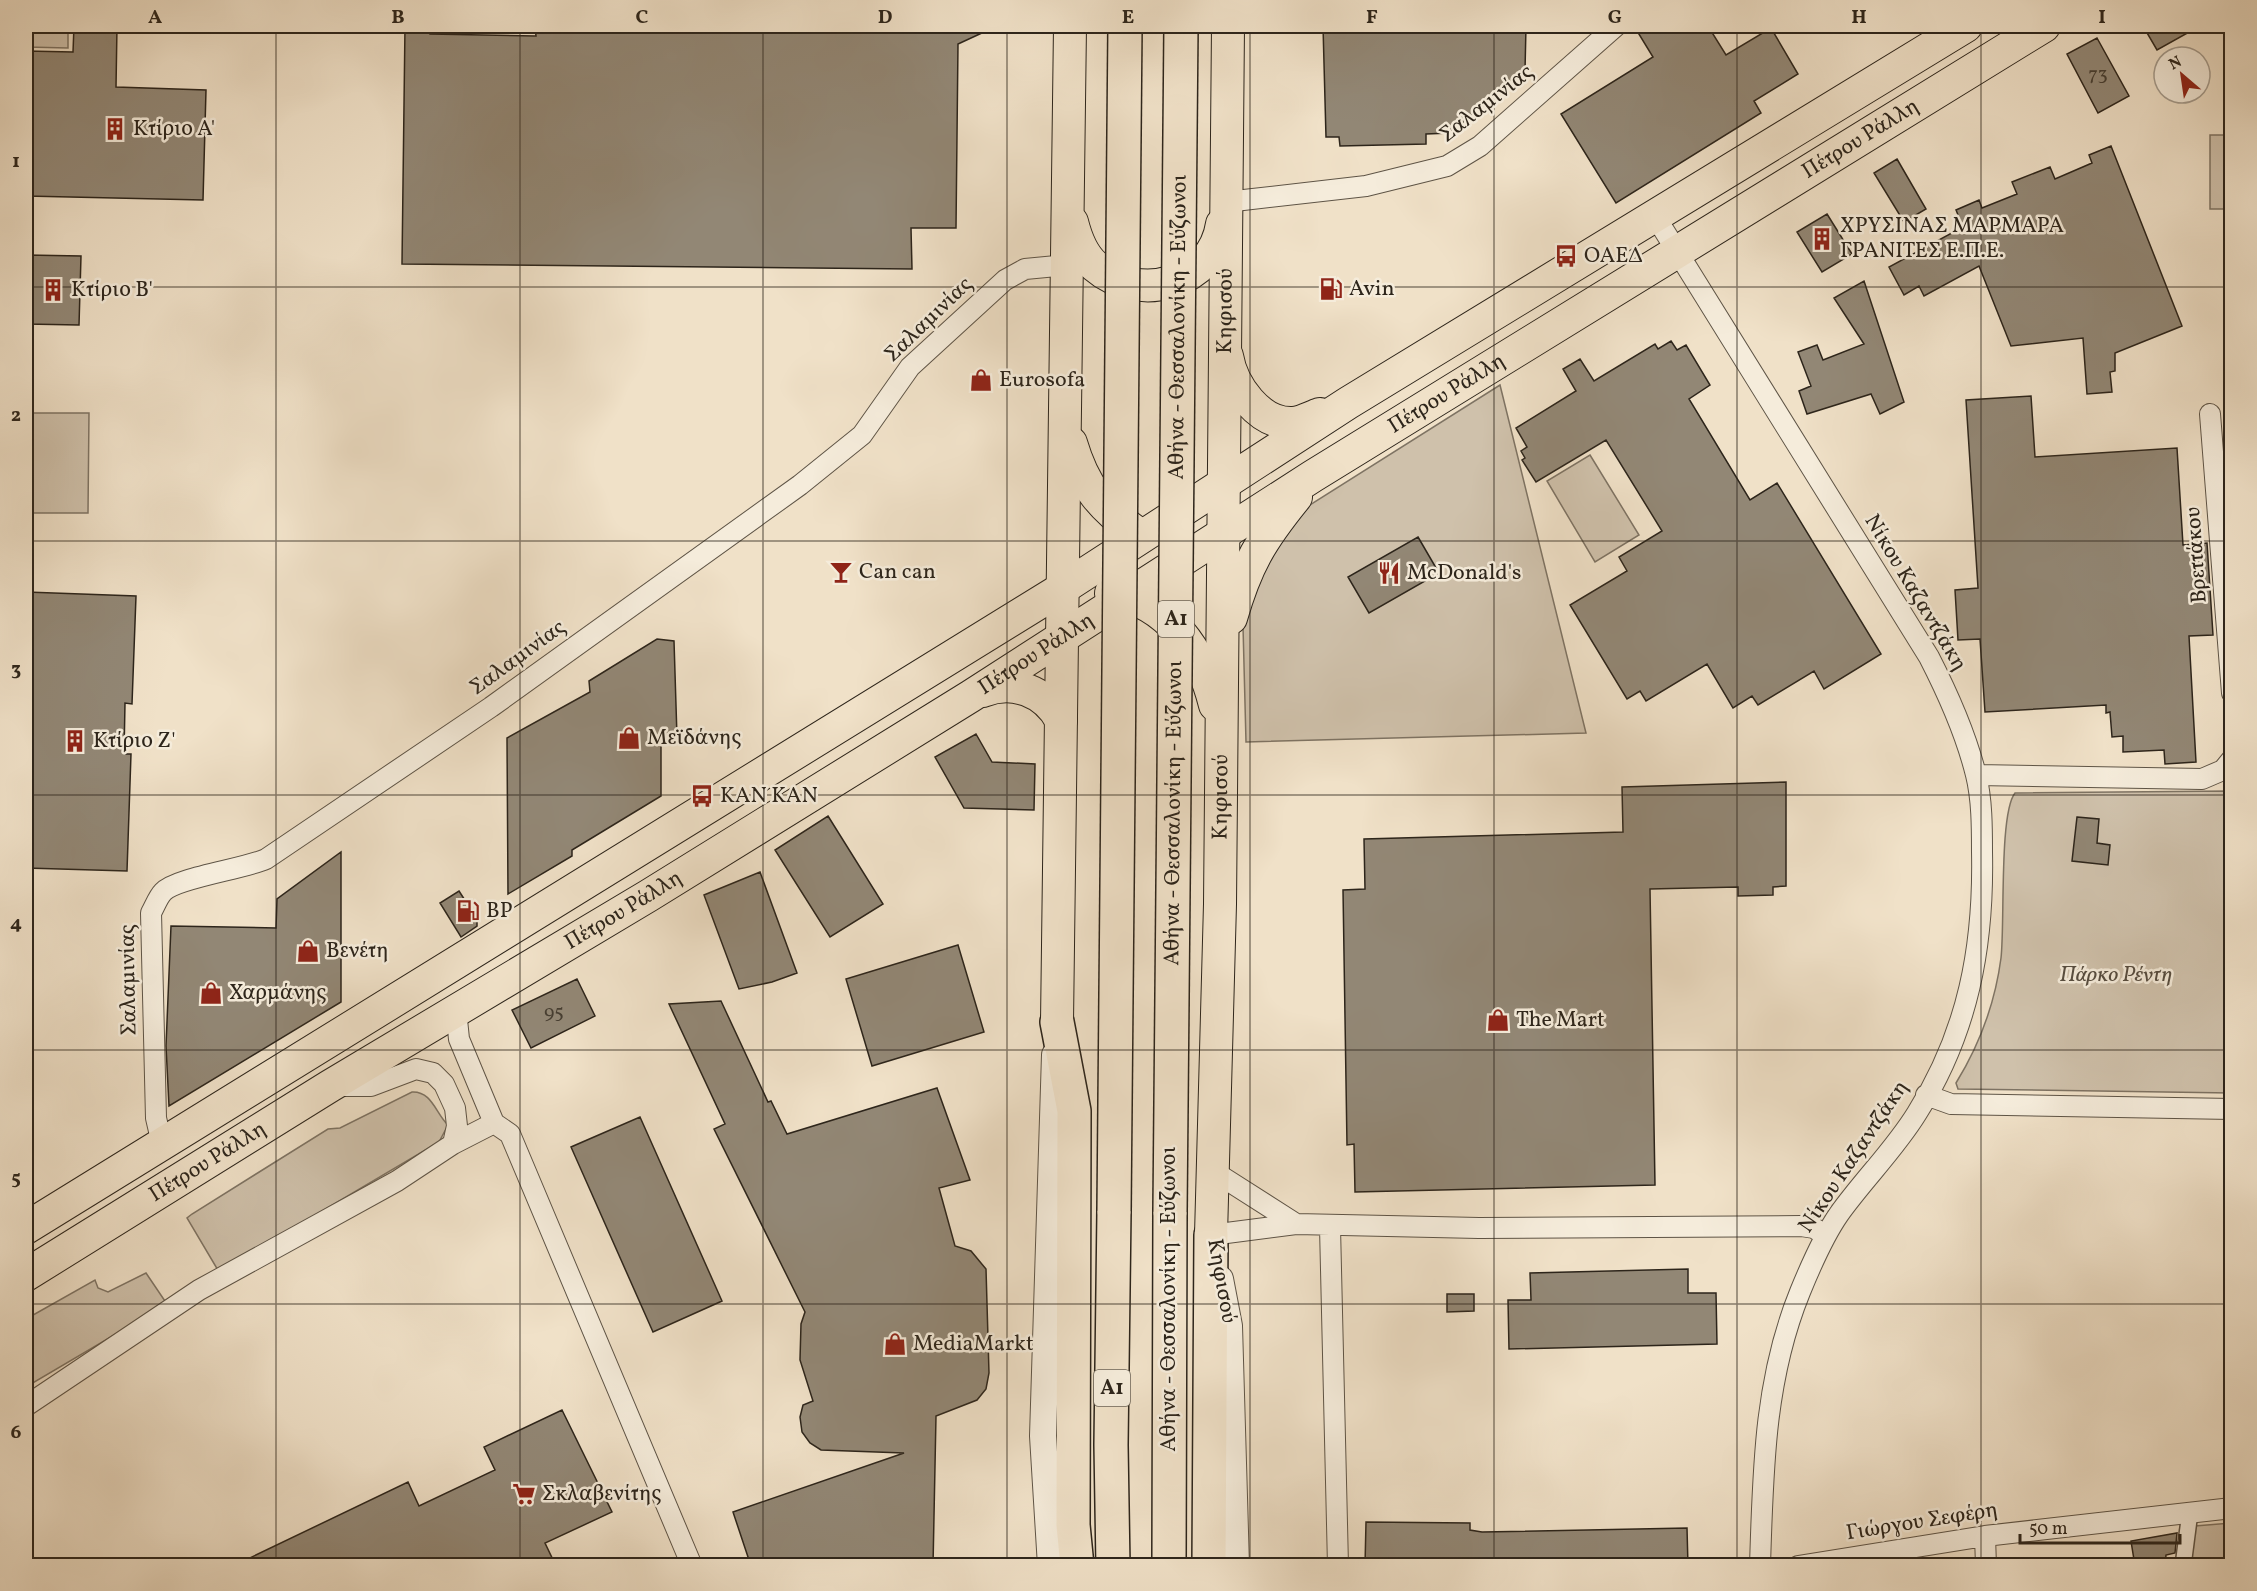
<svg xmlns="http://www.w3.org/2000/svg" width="2257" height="1591" viewBox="0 0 2257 1591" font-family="Vollkorn,serif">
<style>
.green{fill:#cfc1ab;stroke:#7e7363;stroke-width:1.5}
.building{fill:#928775;stroke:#2d251b;stroke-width:1.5}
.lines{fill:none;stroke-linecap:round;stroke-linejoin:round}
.pedestrian-casing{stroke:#5e5446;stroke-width:18}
.minor-casing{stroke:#5e5446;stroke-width:22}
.tertiary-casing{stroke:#5e5446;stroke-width:28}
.primary-casing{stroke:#2d251b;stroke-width:34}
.motorway-casing{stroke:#2d251b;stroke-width:36}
.pedestrian{stroke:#f5ecdb;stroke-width:15}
.minor{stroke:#f5ecdb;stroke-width:20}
.tertiary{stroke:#f5ecdb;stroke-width:26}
.primary{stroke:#f0e1c8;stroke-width:32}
.motorway{stroke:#f0e1c8;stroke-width:33}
.motorway-bridge-casing{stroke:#2d251b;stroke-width:36;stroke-linecap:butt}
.motorway-bridge{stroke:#f0e1c8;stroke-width:33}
.grid{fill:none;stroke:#2d251b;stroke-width:1.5;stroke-opacity:0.55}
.labels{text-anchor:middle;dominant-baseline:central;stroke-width:5;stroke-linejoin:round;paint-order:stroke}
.number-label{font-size:20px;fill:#463e32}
.shield{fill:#f5ecdb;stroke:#696155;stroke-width:1.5}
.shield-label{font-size:21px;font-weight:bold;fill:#2d251b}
.street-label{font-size:22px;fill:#2d251b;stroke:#f5ecdb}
.poi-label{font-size:22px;fill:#2d251b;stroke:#f5ecdb;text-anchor:start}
.park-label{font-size:22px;font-style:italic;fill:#564c3f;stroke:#f5ecdb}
.neatline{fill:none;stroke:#2d251b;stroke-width:2}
.grid-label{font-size:20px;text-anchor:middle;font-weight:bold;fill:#2d251b}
</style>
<rect width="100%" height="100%" fill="#f0e1c8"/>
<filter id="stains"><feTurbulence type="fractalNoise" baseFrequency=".00333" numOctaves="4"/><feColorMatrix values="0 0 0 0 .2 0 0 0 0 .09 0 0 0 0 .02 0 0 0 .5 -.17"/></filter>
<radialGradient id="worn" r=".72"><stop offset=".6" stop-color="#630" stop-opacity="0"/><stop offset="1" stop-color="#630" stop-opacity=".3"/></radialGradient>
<path class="green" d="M26 26H68V48L26 47Z
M2210 135H2231V209H2210Z
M1500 385 1586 733 1246 742 1243 626 1257 579 1294 515Z
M28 413H89L88 513H28Z
M1590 455 1639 535 1595 562 1547 481Z
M2231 791V1093L1958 1089 1956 1083C1980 1044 1995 1004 2001 958 2005 924 1999 813 2015 793Z
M412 1092C432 1091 436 1114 448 1125L439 1142 219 1272 187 1218 192 1214 328 1129 340 1128Z
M146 1273 167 1304 26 1387V1319L95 1280 98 1288 108 1292Z
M2231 1523V1565L2188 1566 2195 1526Z"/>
<path class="building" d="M74 26H117L116 87 206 90 203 200 26 196V51L73 52Z
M405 26H430V34L536 36 535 26H997L958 44 956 228H911L912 269 402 264Z
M1323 26H1526L1525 71 1450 133 1426 134V144L1340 146 1339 137H1326Z
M1634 26H1708L1726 55 1771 28 1798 74 1754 101 1761 113 1616 203 1561 114 1653 57Z
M2143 26H2200L2157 50Z
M2097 38 2129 96 2098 113 2067 54Z
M2111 146 2182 326 2115 353V371L2110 372 2112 392 2087 394 2083 338 2011 346 1979 266 1924 296 1919 286 1904 295 1889 267 1963 227 1956 210 1979 200 1982 208 2017 194 2012 182 2050 167 2055 179 2092 163 2089 155Z
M1897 159 1926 209 1904 222 1874 173Z
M1827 214 1852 254 1822 272 1797 232Z
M26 255 81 256 79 325 26 324Z
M1864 281 1904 402 1880 414 1871 394 1807 414 1799 391 1811 386 1798 352 1817 345 1823 360 1864 344 1834 298Z
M1671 341 1677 350 1686 345 1710 385 1689 399 1750 500 1777 483 1881 654 1824 689 1814 671 1758 705 1752 696 1733 708 1707 664 1646 701 1640 691 1627 699 1570 605 1627 571 1619 557 1662 531 1606 440 1536 482 1522 460 1525 458 1521 451 1527 447 1516 428 1576 391 1563 369 1580 359 1594 381 1655 344 1658 349Z
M2031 396 2035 457 2177 448 2183 545 2207 543 2213 635 2189 636 2196 762 2165 764 2164 750 2123 752V736L2112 737 2110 712 2106 713V705L1985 712 1980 639 1958 640 1955 590 1978 588 1966 400Z
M1418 537 1439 573 1369 613 1348 577Z
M26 592 136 596 132 704 125 703 124 754H131L127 871 26 868Z
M657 639 674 641 677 737 661 739V796L572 850V856L508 894 507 738 590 692 589 681Z
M976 734 992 762 1035 764 1034 810 964 808 935 757Z
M1786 782V886L1773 887V895L1738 896V887L1650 889 1655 1185 1355 1192 1354 1144 1347 1145 1343 890 1365 889 1364 839 1623 832 1622 787Z
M828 816 883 904 830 937 775 850Z
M2077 817 2099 819 2097 843 2110 845 2108 865 2072 861Z
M341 852V1002L169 1106 166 1046 171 926 276 928 277 899Z
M760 872 797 973 772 982 739 989 704 895Z
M459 891 477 919V926L461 937 440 903Z
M958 945 984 1032 872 1066 846 979Z
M577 979 595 1016 531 1048 512 1010Z
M721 1001 768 1102 771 1101 787 1134 937 1088 970 1180 939 1188 955 1246 971 1251 986 1269 989 1373 986 1389 977 1400 936 1416 933 1566H751L733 1512 904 1453 821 1450 810 1443 802 1432 800 1417 803 1405 813 1401 800 1360 801 1324 805 1312 714 1129 725 1124 669 1004Z
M640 1117 722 1301 653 1332 571 1147Z
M1688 1269V1293H1716L1717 1344 1509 1349 1508 1300H1531L1530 1273Z
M1447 1294H1474V1311L1447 1312Z
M562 1410 612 1512 545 1543 556 1566H233L408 1482 419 1506 495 1470 484 1447Z
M1366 1522 1470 1523V1530L1482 1532 1687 1528 1688 1566H1365Z
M2177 1533 2175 1553 2166 1555 2165 1566H2135L2131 1541Z"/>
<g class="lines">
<g class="pedestrian-casing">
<path id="pedestrian" d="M2183 1566 2190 1512"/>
</g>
<g class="minor-casing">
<path id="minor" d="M1226 202 1366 186 1447 166 1480 146 1616 26
M1655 216 1929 657C1948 694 1966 734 1976 775 1982 799 1982 828 1982 852 1984 947 1968 1032 1917 1113 1895 1149 1864 1179 1839 1214 1823 1237 1811 1265 1800 1292 1764 1380 1763 1472 1760 1566
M2210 414 2232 693
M1977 775 2202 779 2223 770 2232 759
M456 1010 459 1039 494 1123 510 1134 692 1566
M333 1086H371L416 1069 433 1073 444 1084 455 1108 457 1126 453 1144
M1926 1095 1951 1104 2232 1109
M162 1144 156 1118 151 913C155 906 158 897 163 892 175 878 244 869 266 859L491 707 800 485 862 435 910 367 1005 280 1025 269 1067 265
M1213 1171 1296 1224
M1330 1227 1338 1566
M1211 1235 1296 1224 1479 1228 1801 1226 1814 1228 1825 1235
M26 1406 199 1290 397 1181 453 1144 494 1123
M1985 1536 1986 1566
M1798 1566 1985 1536 2232 1508"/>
</g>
<g class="tertiary-casing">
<path id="tertiary" d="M1220 1279 1229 1326 1236 1566
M1051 1566 1043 1436 1055 1055"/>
</g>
<g class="primary-casing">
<g id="primary">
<path d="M1072 222C1076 238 1082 255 1095 266 1139 304 1213 284 1222 224"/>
<path d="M1227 356C1232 386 1259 424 1292 423 1301 423 1311 417 1320 414"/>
<path d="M1071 443C1084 487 1101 507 1137 533"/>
<path d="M1111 593C1169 602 1202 652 1215 705"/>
<path d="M1231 618C1246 565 1261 540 1296 497"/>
<path d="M983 691C1013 679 1045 691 1061 720"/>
<path d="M1057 1022 1070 26"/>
<path d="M26 1228 1063 588 1348 403 1966 26"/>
<path id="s1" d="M1211 1235 1220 904 1228 26"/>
<path id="s2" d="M26 1275 330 1086 648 896 971 696 1313 476 2044 26"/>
</g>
</g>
<g class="motorway-casing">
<path id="motorway" d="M1057 1022 1074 1111 1073 1525 1077 1566
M1113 1566 1111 1445 1114 1211
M1169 1566 1170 1212
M1209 1566 1211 1235"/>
</g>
<use href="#pedestrian" class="pedestrian"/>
<use href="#minor" class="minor"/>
<use href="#tertiary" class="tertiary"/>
<use href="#primary" class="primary"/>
<use href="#motorway" class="motorway"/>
<g class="motorway-bridge-casing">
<g id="motorway-bridge">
<path d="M1114 1211 1125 26"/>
<path id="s3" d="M1170 1212 1181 26"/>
</g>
</g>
<use href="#motorway-bridge" class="motorway-bridge"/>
</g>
<path class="grid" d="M276 26V1566M520 26V1566M763 26V1566M1007 26V1566M1250 26V1566M1494 26V1566M1737 26V1566M1981 26V1566M26 287H2232M26 541H2232M26 795H2232M26 1050H2232M26 1304H2232"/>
<defs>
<g id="building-bare" transform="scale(1.8)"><path d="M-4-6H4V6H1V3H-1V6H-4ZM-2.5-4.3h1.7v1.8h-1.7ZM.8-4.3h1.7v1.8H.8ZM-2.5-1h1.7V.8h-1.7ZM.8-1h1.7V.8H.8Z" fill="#8f2418" stroke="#f5ecdb" stroke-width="2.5" paint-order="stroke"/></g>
<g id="bus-bare" transform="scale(1.8)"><path d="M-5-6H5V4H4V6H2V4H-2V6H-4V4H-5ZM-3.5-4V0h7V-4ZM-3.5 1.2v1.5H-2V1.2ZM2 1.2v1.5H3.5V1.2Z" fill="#8f2418" stroke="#f5ecdb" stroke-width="2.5" paint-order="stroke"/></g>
<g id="fuel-bare" transform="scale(1.8)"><path d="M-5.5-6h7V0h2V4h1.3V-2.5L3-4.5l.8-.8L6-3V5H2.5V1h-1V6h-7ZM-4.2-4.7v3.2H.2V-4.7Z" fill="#8f2418" stroke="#f5ecdb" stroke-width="2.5" paint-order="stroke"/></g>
<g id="shop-bare" transform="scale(1.8)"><path d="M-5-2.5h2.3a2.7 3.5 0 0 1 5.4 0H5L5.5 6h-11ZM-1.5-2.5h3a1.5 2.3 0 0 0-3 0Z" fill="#8f2418" stroke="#f5ecdb" stroke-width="2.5" paint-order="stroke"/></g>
<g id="bar-bare" transform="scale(1.8)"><path d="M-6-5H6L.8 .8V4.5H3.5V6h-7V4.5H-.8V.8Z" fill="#8f2418" stroke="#f5ecdb" stroke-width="2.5" paint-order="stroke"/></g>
<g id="restaurant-bare" transform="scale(1.8)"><path d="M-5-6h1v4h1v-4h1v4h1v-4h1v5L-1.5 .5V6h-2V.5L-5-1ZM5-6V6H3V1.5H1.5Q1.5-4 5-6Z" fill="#8f2418" stroke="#f5ecdb" stroke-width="2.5" paint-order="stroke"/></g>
<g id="supermarket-bare" transform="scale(1.8)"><path d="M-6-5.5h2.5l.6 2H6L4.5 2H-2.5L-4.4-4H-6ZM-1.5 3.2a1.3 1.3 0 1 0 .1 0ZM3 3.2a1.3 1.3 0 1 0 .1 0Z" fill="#8f2418" stroke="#f5ecdb" stroke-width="2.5" paint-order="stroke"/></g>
</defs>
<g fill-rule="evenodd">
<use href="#building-bare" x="115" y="129"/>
<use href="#building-bare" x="1822" y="239"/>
<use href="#bus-bare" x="1566" y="256"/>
<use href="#fuel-bare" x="1331" y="289"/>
<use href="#building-bare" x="53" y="290"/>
<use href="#shop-bare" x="981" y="380"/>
<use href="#bar-bare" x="841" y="572"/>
<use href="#restaurant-bare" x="1389" y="573"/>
<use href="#shop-bare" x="629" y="738"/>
<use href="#building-bare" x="75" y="741"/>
<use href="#bus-bare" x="702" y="796"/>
<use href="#fuel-bare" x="468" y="911"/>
<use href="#shop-bare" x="308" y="951"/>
<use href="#shop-bare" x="211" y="993"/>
<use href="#shop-bare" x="1498" y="1020"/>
<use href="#shop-bare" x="895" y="1344"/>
<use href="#supermarket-bare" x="524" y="1494"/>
</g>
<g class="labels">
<g class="number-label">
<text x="2098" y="75">73</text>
<text x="554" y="1013">95</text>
</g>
<g class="shield">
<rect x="1158" y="601" width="36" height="36" rx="4.5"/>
<rect x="1094" y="1370" width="36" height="36" rx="4.5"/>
</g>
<g class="shield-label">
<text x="1176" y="619">Α1</text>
<text x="1112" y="1388">Α1</text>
</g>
<g class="street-label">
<text transform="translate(1487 104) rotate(-38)">Σαλαμινίας</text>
<text stroke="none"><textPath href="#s2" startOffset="2158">Πέτρου Ράλλη</textPath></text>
<text stroke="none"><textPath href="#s1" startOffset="924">Κηφισού</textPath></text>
<text transform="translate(929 320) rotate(-44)">Σαλαμινίας</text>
<text stroke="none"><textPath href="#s3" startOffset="885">Αθήνα - Θεσσαλονίκη - Εύζωνοι</textPath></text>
<text stroke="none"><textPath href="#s2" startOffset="1672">Πέτρου Ράλλη</textPath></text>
<text transform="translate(2197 555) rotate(-94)">Βρεττάκου</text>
<text transform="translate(1915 593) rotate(59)">Νίκου Καζαντζάκη</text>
<text stroke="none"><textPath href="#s2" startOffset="1186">Πέτρου Ράλλη</textPath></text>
<text transform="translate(518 658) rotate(-36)">Σαλαμινίας</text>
<text stroke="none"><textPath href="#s1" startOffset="438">Κηφισού</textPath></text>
<text stroke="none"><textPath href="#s3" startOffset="399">Αθήνα - Θεσσαλονίκη - Εύζωνοι</textPath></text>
<text stroke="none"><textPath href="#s2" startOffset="700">Πέτρου Ράλλη</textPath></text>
<text transform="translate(129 980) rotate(-91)">Σαλαμινίας</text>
<text transform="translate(1854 1157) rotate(-56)">Νίκου Καζαντζάκη</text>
<text stroke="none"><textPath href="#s2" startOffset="214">Πέτρου Ράλλη</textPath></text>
<text transform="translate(1221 1281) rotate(80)">Κηφισού</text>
<text transform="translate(1169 1299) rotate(-90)">Αθήνα - Θεσσαλονίκη - Εύζωνοι</text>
<text transform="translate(1922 1522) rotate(-9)">Γιώργου Σεφέρη</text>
</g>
<g class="poi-label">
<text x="133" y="129">Κτίριο Α'</text>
<text x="1840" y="226">ΧΡΥΣΙΝΑΣ ΜΑΡΜΑΡΑ<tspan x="1840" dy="25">ΓΡΑΝΙΤΕΣ Ε.Π.Ε.</tspan></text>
<text x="1584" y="256">ΟΑΕΔ</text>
<text x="1349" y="289">Avin</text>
<text x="71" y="290">Κτίριο Β'</text>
<text x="999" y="380">Eurosofa</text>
<text x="859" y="572">Can can</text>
<text x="1407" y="573">McDonald's</text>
<text x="647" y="738">Μεϊδάνης</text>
<text x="93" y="741">Κτίριο Ζ'</text>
<text x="720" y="796">ΚΑΝ ΚΑΝ</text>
<text x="486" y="911">BP</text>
<text x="326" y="951">Βενέτη</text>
<text x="229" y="993">Χαρμάνης</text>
<text x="1516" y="1020">The Mart</text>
<text x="913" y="1344">MediaMarkt</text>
<text x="542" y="1494">Σκλαβενίτης</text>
</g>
<g class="park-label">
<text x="2116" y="975">Πάρκο Ρέντη</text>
</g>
</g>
<rect width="2257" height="1591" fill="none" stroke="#f0e1c8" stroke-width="66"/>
<g transform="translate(2182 75) rotate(331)"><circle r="28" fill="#f5ecdb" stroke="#a59c8e" stroke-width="1.5"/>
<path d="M0-4.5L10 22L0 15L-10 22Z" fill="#8f2418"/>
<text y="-9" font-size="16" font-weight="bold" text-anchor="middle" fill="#2d251b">N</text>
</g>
<path d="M2020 1534v9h160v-9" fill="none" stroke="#2d251b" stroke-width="3"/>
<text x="2029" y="1534" font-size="18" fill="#2d251b" stroke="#f5ecdb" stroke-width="4.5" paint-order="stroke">50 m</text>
<rect x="33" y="33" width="2191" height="1525" class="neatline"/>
<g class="grid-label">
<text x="155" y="23">A</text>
<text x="398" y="23">B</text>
<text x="642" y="23">C</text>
<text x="885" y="23">D</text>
<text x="1128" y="23">E</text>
<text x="1372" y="23">F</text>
<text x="1615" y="23">G</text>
<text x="1859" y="23">H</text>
<text x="2102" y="23">I</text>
<text x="16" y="167">1</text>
<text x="16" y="421">2</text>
<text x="16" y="675">3</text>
<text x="16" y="929">4</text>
<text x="16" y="1184">5</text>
<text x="16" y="1438">6</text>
</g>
<rect width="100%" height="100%" filter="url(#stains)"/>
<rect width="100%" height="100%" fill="url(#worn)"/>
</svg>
